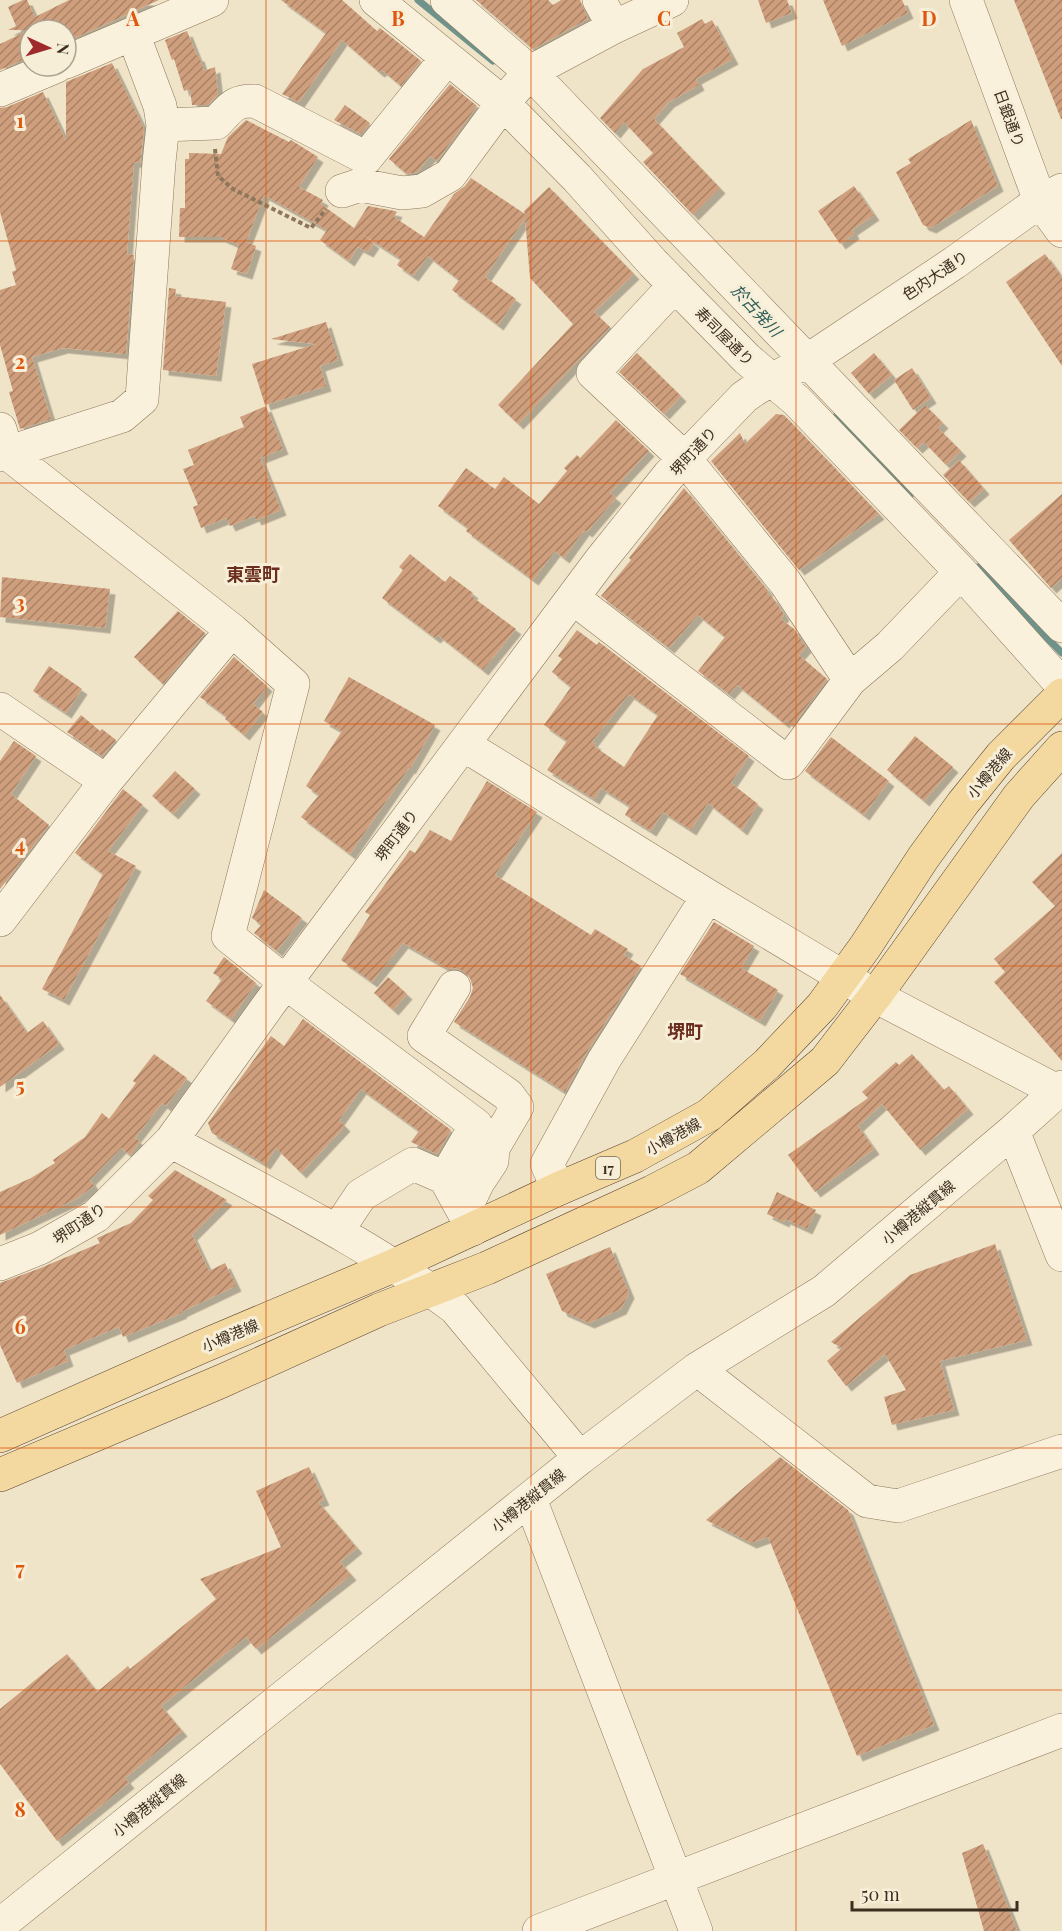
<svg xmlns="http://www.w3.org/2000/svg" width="1062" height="1931" viewBox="0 0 1062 1931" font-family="'Playfair Display','Noto Sans JP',serif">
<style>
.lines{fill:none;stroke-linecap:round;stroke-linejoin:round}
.stream{stroke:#6f938a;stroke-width:7}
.building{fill:url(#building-hatch);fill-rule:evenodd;filter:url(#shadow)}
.minor-casing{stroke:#8d765c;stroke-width:34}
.major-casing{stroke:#5b4430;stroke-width:34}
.path{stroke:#8d765c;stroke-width:4;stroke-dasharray:4.5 3;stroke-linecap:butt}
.minor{stroke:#faf1dc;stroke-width:33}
.major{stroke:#f3d9a0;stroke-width:33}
.grid{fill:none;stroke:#df570d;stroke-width:1.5;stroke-opacity:0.55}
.labels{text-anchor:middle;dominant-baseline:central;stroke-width:6;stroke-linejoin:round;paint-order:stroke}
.shield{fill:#f7eed8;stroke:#756857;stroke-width:1.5}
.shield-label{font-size:14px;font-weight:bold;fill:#3d2e20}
.street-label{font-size:15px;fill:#3d2e20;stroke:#f7eed8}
.water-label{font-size:16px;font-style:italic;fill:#2f5d5a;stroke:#f7eed8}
.quarter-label{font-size:18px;font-weight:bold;fill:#6b2e1e;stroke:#f7eed8}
.grid-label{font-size:20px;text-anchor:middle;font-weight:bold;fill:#df570d;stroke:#f7eed8;stroke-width:6;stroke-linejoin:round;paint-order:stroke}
</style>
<defs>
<pattern id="building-hatch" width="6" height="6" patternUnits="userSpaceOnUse" patternTransform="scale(1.5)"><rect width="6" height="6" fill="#cf9f7d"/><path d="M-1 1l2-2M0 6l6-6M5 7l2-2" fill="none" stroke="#a98266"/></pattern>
<filter id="shadow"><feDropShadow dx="5.5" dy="5.5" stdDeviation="0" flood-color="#0004"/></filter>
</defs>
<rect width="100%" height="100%" fill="#f0e4c8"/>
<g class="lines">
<path class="stream" d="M418 0 493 61
M837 415 910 496
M978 567 1062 653"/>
</g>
<path class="building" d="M23 0H27L35 17 69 0H159L66 42V30H30V57L0 70V44L29 30H8L16 26 8 7Z
M281 0H342L377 31 380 28 421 61 401 86 382 70 379 72 342 40 299 102 282 94 326 33Z
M476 0H548L553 5 561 0H580L588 19 533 49Z
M758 0H787L792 13 766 23Z
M823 0H902L908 13 842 46Z
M1014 0H1062V119H1061Z
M702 19 705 24 712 20 733 59 696 79 699 85 669 102 654 119 720 188 693 215 643 162 653 153 624 122 615 133 600 118 643 69 684 47 677 33Z
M187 31 197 56H199L204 71 215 67 218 94 208 105H192L190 89 184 91 174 59 172 60 165 40Z
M112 63 144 129 140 163 134 162 127 254 134 255 126 354 63 348 32 357 51 419 20 429 9 392 13 391 0 345V290L16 285 12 272 16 270 0 212V108L7 107 43 92 66 141V82Z
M450 84 477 106 437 161 430 156 417 172 407 174 389 159Z
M345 105 370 123 361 134 334 120Z
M246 120 289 142 291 140 318 157 299 187 323 200 321 204 354 228 368 206 395 211 397 212 394 217 424 237 454 194 465 186 471 178 525 214 524 211 549 187 634 274 594 312 610 327 518 424 498 405 573 324 530 278 525 218 485 277 516 299 498 325 452 290 459 280 428 256 413 276 397 265 401 259 362 234 374 243 368 252 358 247 349 261 320 240 327 230 264 195 246 242 256 246 247 274 231 269 239 245 220 237H179L180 208H185V159H189V153L221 154 228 137Z
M971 120 998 186 931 228 923 225 896 172 911 163 908 159Z
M854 186 874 215 852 230 854 234 840 244 818 211Z
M1045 254 1062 277V366L1006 282Z
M169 288 176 289 175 296 226 302 216 376 163 370Z
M326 322 338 360 320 366 326 386 265 405 252 364 316 344 271 339Z
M637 353 681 396 664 414 619 372Z
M874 353 892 375 869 394 851 373Z
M912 368 931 398 913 410 894 380Z
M925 405 943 423 938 428 961 451 946 465 924 442 917 448 899 430Z
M266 406 283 449 260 458 281 510 256 520 254 516 230 526 226 518 201 528 193 507 198 505 183 469 194 465 188 450 244 427 240 417Z
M776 414 784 415 879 514 799 570 711 461 740 433 745 444Z
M616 420 649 451 610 493 616 498 587 532 584 530 564 558 555 551 533 580 466 531 468 528 438 506 466 468 495 489 504 477 539 504 567 471 564 468 577 455 580 458Z
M959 460 984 489 969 502 943 475Z
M684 488 768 591 766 592 773 598 784 615 781 619 794 629 806 647 799 655 827 679 792 726 786 720 784 723 737 685 729 694 698 671 725 637 698 615 669 648 601 596 631 560 629 558Z
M1062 494V578L1051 588 1009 540Z
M410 554 445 582 450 576 473 593 471 596 516 629 483 670 438 635 435 638 382 598 403 570 399 567Z
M2 577 110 589 105 628 0 617Z
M178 611 205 633 163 684 134 657Z
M577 630 597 645 599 642 749 756 731 783 758 804 742 830 708 803 691 830 663 812 651 831 625 815 630 806 601 788 594 799 547 770 567 741 544 725 571 687 552 672 562 659 558 656ZM629 694 658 715 624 767 594 746 596 744 592 742Z
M234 657 267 686 253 704 263 712 244 735 225 719 227 717 200 697Z
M49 666 82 689 66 713 33 691Z
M349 677 435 725 410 769 409 768 350 854 301 817 319 795 306 786 342 731 324 721Z
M81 715 100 731 102 729 116 740 102 756 67 732Z
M915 736 953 767 924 801 887 770Z
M831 737 889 781 864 815 805 771Z
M14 741 36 756 11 794 49 825 0 889V761Z
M175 771 195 789 173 814 152 796Z
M487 781 537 812 495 875 591 935 595 929 628 949 624 955 641 966 588 1050 565 1092 454 1022 470 997 473 988 470 978 463 971 455 968 449 969 403 943 372 982 341 960 370 915 365 912 410 850 415 853 430 830 451 841Z
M123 789 143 805 108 851 136 866 64 1000 42 989 103 874 75 853Z
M1062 853V1061L994 982 1005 972 994 959 1055 906 1032 882Z
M264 890 302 918 277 951 254 933 261 925 252 918Z
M714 922 754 946 741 968 778 990 760 1021 680 974Z
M224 957 256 983 231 1019 206 1001 222 979 213 973Z
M388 977 407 994 393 1010 374 993Z
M0 995 27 1033 43 1021 59 1044 0 1087Z
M303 1019 451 1130 437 1154 411 1142 419 1131 361 1089 339 1120 345 1126 301 1173 276 1148 265 1164 212 1133 208 1123 271 1036 284 1046Z
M154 1054 187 1078 166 1106 162 1103 135 1138 140 1141 130 1155 121 1148 90 1180 94 1186 76 1199 0 1235V1192L31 1178 55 1163 53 1160 85 1137 102 1113 109 1119 136 1083 133 1081Z
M912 1054 944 1090 949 1086 968 1109 920 1150 882 1104 858 1126 874 1149 815 1192 788 1155 868 1098 862 1092 896 1062 899 1065Z
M175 1170 227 1200 192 1235 209 1271 225 1263 236 1286 181 1312 182 1313 123 1337 119 1327 64 1350 68 1361 17 1383 0 1345V1283L38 1269 100 1243 97 1238 131 1223 153 1200 148 1196Z
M777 1192 816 1210 807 1229 785 1219 784 1222 767 1214Z
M995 1244 1027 1340 940 1361 954 1410 892 1425 884 1397 906 1390 885 1354 846 1386 827 1361 842 1348 831 1342 910 1275Z
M610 1247 629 1293 621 1309 589 1323 562 1311 546 1274Z
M780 1457 848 1510 934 1725 857 1756 768 1537 751 1543 706 1520Z
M309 1467 324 1500 318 1502 357 1548 340 1562 351 1575 256 1649 246 1637 161 1706 182 1731 125 1778 129 1783 57 1841 0 1764V1709L67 1654 97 1692 128 1666 130 1669 216 1599 200 1579 281 1547 256 1491Z
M983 1844 1017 1931H984L962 1853Z"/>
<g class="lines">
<g class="minor-casing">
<path id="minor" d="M376 0 503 103 577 178 653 263 747 359 797 401 961 572 1062 685
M447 0 530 72 1062 626
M599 0 614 27
M966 0 1040 201 1062 231
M66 62 212 0
M0 90 57 66
M163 125 216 123C230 109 233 100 255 101L366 158 447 58
M342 191 360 185 402 193 422 191 450 175 503 103 530 72 614 27 672 0
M675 285 593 373 684 458 785 582 850 680
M0 429 7 453 232 630 293 684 228 936 298 992 476 1125 445 1178 473 1229
M0 455 122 416 142 399 159 162 163 125 160 106 133 34
M573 598 788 763 850 680 890 646 961 572
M0 709 106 781
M464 745 708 896 875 996 1057 1091
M0 920 106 781 232 630
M454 987 424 1036 508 1095 517 1107 493 1148 492 1161 478 1182 464 1211
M1013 1131 1062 1255
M171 1141C267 1194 367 1242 455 1308L580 1458
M558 1189 547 1164 604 1060 708 896
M337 1231 361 1195 413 1164 445 1178
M0 1264 40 1248 96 1216 171 1141 270 1003 600 561 669 475 744 397 757 388 807 361 954 263 1040 201 1062 190
M697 1369 867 1501 898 1506 1062 1451
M530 1499 696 1931
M0 1925 580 1458 697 1369 824 1291 1013 1131 1062 1087
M539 1931 1062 1730"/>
</g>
<g class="major-casing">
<path id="major" d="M0 1436 201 1347 393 1266 558 1189 635 1156 709 1115 767 1064 822 1006 865 947 923 858 963 803 1001 756 1062 695
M0 1475 222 1381 379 1310 487 1268 652 1192 698 1168 825 1061 875 996 1019 796 1062 748"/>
</g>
<path class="path" d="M215 149 218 176 233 189 311 228 326 209"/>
<use href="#minor" class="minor"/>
<use href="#major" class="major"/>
</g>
<path class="grid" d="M266 0V1931M531 0V1931M796 0V1931M0 241H1062M0 483H1062M0 724H1062M0 966H1062M0 1207H1062M0 1448H1062M0 1690H1062"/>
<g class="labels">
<rect class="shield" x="596" y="1157" width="24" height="22" rx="4.5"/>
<g class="shield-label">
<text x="608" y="1168">17</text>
</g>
<g class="street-label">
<text transform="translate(1010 118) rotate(70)">日銀通り</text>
<text transform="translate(935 275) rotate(-34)">色内大通り</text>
<text transform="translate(725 336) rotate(45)">寿司屋通り</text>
<text transform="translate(693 451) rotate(-47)">堺町通り</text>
<text transform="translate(989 773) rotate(-50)">小樽港線</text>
<text transform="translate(396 835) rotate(-53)">堺町通り</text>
<text transform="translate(673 1136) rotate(-29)">小樽港線</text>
<text transform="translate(918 1212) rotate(-40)">小樽港縦貫線</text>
<text transform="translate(79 1223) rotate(-34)">堺町通り</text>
<text transform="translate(230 1335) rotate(-23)">小樽港線</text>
<text transform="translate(528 1500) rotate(-39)">小樽港縦貫線</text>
<text transform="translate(149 1805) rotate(-39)">小樽港縦貫線</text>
</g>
<g class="water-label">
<text transform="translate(757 310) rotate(47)">於古発川</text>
</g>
<g class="quarter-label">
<text x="253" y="574">東雲町</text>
<text x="685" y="1031">堺町</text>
</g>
</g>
<g class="grid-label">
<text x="133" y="26">A</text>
<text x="398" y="26">B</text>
<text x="664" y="26">C</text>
<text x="929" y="26">D</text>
<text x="20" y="128">1</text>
<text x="20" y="369">2</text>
<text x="20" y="610">3</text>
<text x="20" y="852">4</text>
<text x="20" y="1093">5</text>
<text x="20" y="1334">6</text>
<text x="20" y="1576">7</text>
<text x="20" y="1817">8</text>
</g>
<g transform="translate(48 48) rotate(94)"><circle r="28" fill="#f7eed8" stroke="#ada18e" stroke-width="1.5"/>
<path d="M0-4.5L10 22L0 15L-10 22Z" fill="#9e2a2b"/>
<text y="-9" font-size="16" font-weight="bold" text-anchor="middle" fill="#3d2e20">N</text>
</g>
<path d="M852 1901v9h165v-9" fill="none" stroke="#3d2e20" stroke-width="3"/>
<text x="861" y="1901" font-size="18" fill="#3d2e20" stroke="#f7eed8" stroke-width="4.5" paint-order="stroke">50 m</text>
</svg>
